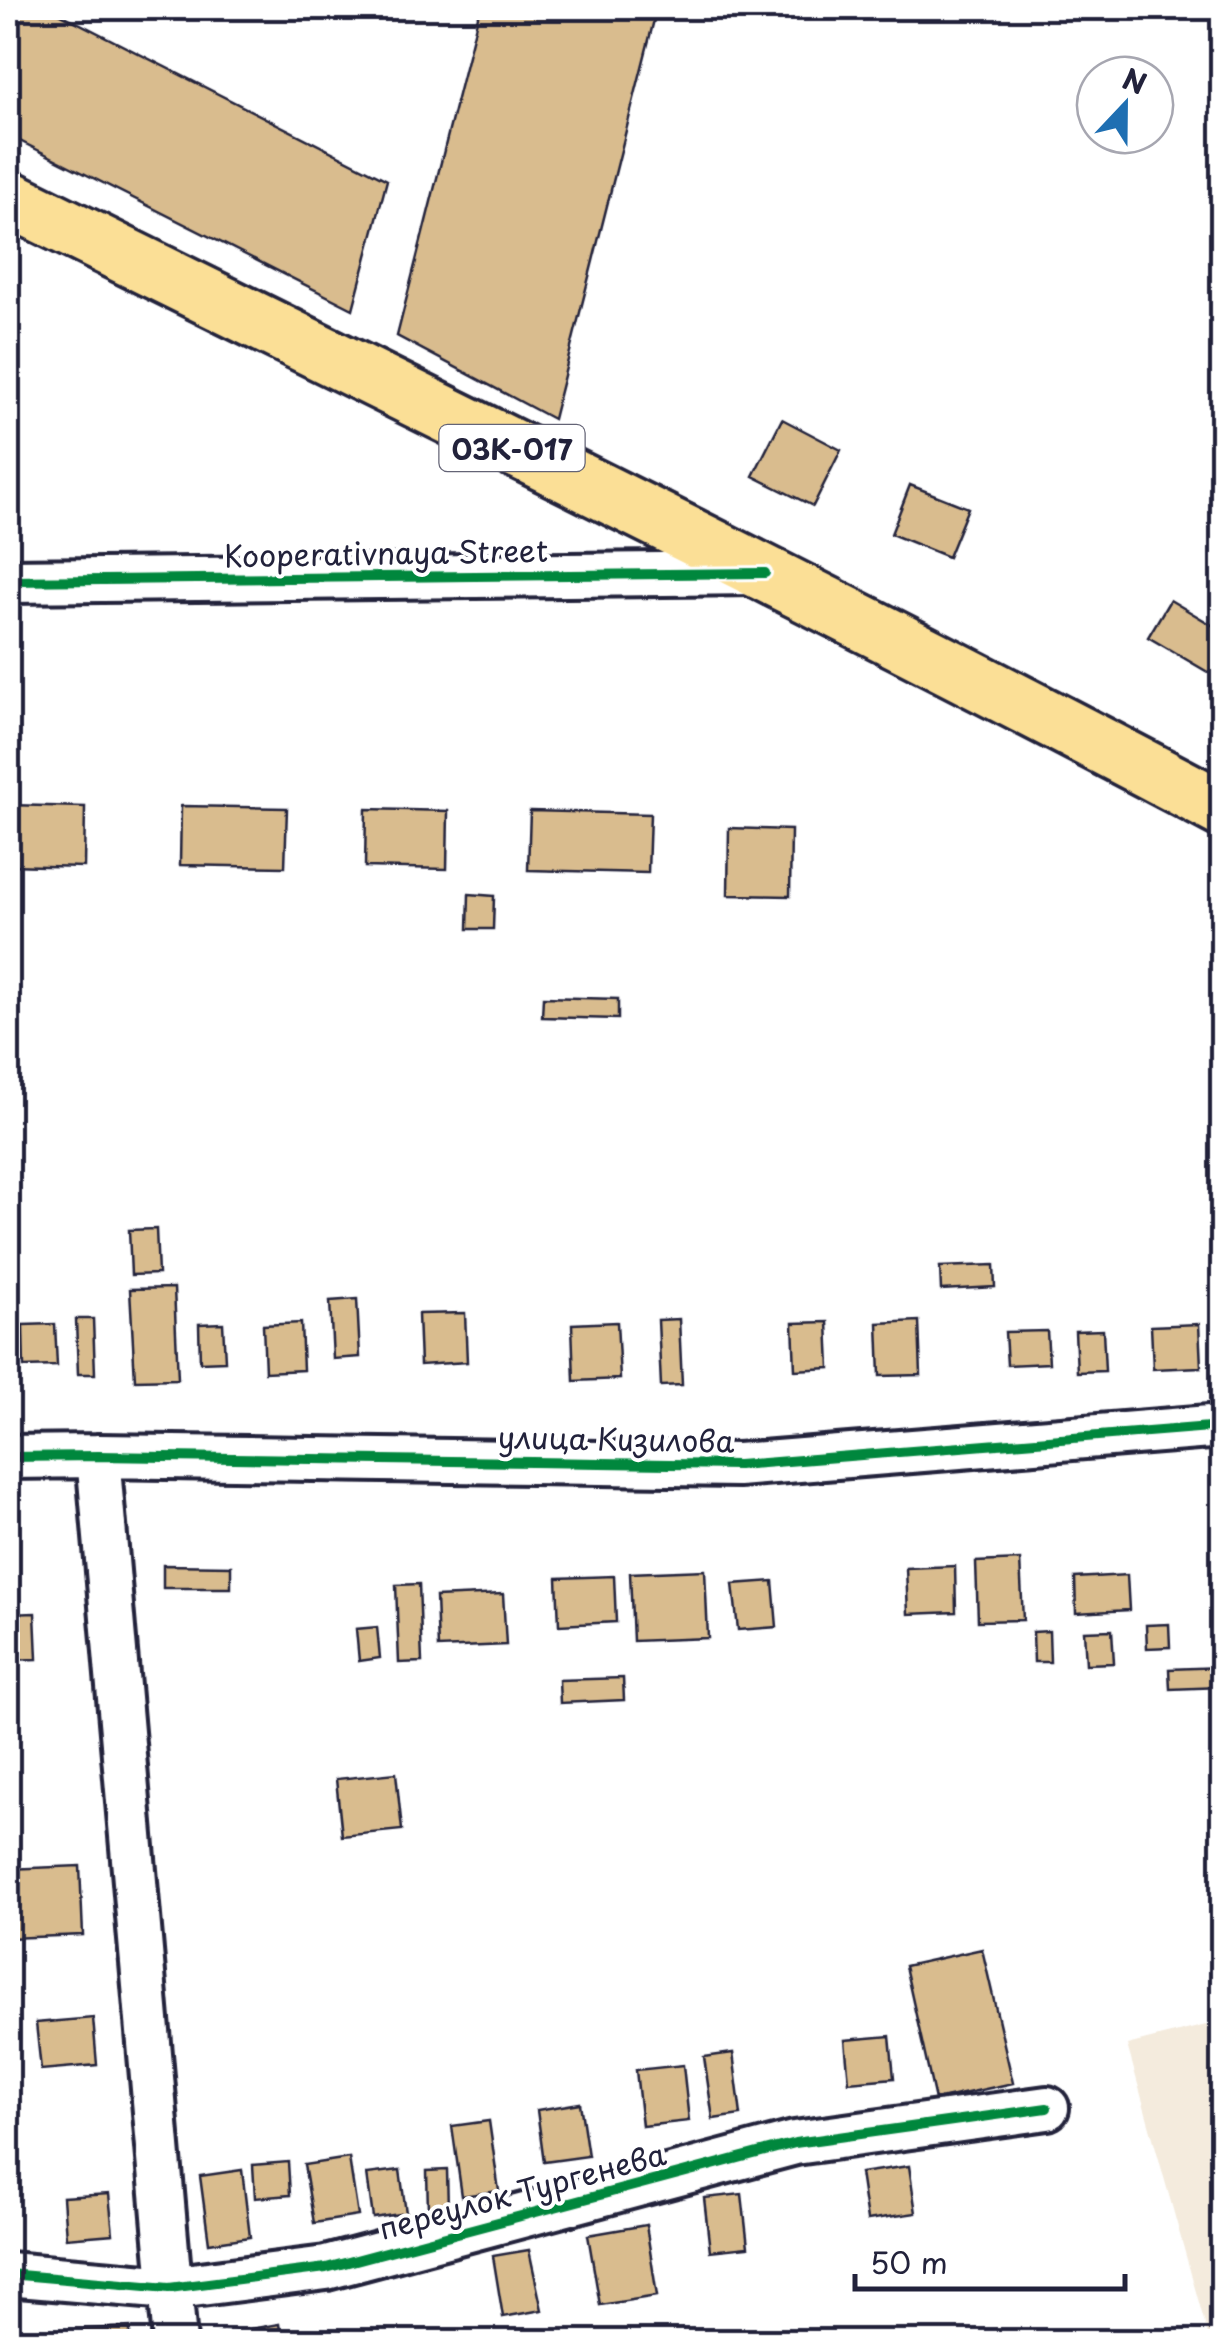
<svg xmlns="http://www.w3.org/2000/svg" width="1230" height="2349" viewBox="0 0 1230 2349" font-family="'Playpen Sans',sans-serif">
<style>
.built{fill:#f4ebdd}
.building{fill:#d9bc8e;stroke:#22223b;stroke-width:2.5}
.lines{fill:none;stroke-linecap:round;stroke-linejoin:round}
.minor-casing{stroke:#22223b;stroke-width:50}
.primary-casing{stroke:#22223b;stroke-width:62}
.minor{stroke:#fff;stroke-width:42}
.primary{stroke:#fbdf96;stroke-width:55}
.cycleway-casing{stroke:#fff;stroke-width:16}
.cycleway{stroke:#00873e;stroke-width:10}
.labels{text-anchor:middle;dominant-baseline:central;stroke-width:8;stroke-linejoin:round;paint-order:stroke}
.shield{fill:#fff;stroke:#646476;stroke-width:2.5}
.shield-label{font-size:28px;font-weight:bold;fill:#22223b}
.street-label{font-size:30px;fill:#22223b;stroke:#fff}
</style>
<rect width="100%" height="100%" fill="#fff"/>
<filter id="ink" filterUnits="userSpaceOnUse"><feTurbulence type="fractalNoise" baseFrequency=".01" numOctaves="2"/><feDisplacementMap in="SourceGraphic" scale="20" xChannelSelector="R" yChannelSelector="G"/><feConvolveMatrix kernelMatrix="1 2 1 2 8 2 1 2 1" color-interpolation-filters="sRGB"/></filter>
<g filter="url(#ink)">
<path class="built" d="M1222 2021V2341L1210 2342 1127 2045Z"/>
<path class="building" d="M8 8H49L387 180 353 309 8 135Z
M480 8H657L553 419 397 336Z
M782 419 841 450 813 506 753 476Z
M910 485 968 508 948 557 891 534Z
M1170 600 1222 631V671L1218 678 1148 637Z
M8 805 85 807 84 867 8 865Z
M181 806 287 808 285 867 180 865Z
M366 809 448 811 447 869 365 867Z
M530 811 650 814 648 873 528 870Z
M729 828 791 830 790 896 728 895Z
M469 894 494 896 493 929H468Z
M543 997 618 999V1019L542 1017Z
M156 1229 158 1274 131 1275 129 1230Z
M994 1265 995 1287 941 1290 940 1267Z
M174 1288 178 1379 135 1380 130 1289Z
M357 1299 360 1357 333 1359 330 1301Z
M1216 1301H1222V1364H1218Z
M465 1313 467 1362 420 1365 418 1314Z
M76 1319H93L95 1374H78Z
M679 1319 682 1385 661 1386 658 1320Z
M919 1321 921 1375 880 1376 878 1323Z
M617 1322 620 1379 574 1381 572 1324Z
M828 1322 830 1368 795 1370 793 1323Z
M223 1323 225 1361 200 1362 199 1324Z
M301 1323 303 1370 265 1372 263 1325Z
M55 1324 57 1366 24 1367 23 1325Z
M1199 1324 1201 1367 1153 1369 1151 1326Z
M1103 1330 1105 1371 1077 1372 1075 1331Z
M1047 1331 1049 1363 1007 1365 1005 1332Z
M1020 1560 1023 1620 978 1621 976 1562Z
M163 1565 231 1566V1588H163Z
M955 1566 956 1612 908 1614 906 1568Z
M705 1570 708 1638 633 1641 630 1573Z
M1127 1575 1129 1610 1076 1613 1075 1578Z
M614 1576 616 1622 559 1625 557 1578Z
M773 1581 777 1627 738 1630 733 1584Z
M419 1584 422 1662 399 1663 396 1585Z
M503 1594 506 1645 438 1648 436 1597Z
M35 1613 37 1659 8 1660V1614Z
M1169 1624 1170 1647 1147 1648 1146 1625Z
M377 1627 380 1658 359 1661 356 1629Z
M1112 1630 1114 1663 1086 1664 1084 1631Z
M1049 1631 1050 1662H1034L1033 1632Z
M1222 1667V1687L1170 1689 1169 1669Z
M623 1678 624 1700 560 1703 559 1680Z
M396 1773 402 1830 342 1836 336 1779Z
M80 1866 83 1935 8 1938V1869Z
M982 1949 1013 2083 935 2100 905 1966Z
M93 2018 97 2065 41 2070 36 2023Z
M890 2036 894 2078 849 2082 845 2040Z
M733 2053 741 2115 713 2119 704 2057Z
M683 2065 689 2121 642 2126 636 2070Z
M580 2103 588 2156 544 2162 537 2110Z
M489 2121 499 2191 462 2196 452 2126Z
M349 2158 358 2216 314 2223 304 2165Z
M288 2162 290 2195 255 2198 253 2165Z
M909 2166 916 2213 867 2220 860 2173Z
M242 2170 250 2237 209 2243 200 2176Z
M400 2170 406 2213 373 2218 367 2174Z
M447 2170 448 2210 428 2211 427 2171Z
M109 2194 113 2234 66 2238 63 2197Z
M742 2194 748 2247 710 2251 704 2198Z
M646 2225 657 2296 600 2305 588 2235Z
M529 2250 542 2310 503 2317 493 2256Z
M279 2324 282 2342H218L217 2335Z
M130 2327V2342H67V2330Z"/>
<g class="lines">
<g class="minor-casing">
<path id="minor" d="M8 581 759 573
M98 1456 175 2342
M8 1457 98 1456 738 1465 1222 1426
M8 2274 169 2288 326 2268 795 2143 1047 2108"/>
</g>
<g class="primary-casing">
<path id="primary" d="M8 198C414 399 822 597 1222 809"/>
</g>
<use href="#minor" class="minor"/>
<use href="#primary" class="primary"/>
<g class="cycleway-casing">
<path id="cycleway" d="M8 581 765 573
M8 1457 98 1456 738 1465 1222 1426
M8 2274 169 2288 326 2268 795 2143 1047 2108"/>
</g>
<use href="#cycleway" class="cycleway"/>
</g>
</g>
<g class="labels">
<rect class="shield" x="439.5" y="425" width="145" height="46" rx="8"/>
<g class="shield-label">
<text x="512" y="448">03К-017</text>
</g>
<g class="street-label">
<text transform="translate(386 552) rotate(-1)">Kooperativnaya Street</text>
<text transform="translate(616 1438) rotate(1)">улица Кизилова</text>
<text transform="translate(522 2190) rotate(-15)">переулок Тургенева</text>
</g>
</g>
<rect width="1230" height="2349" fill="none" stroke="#fff" stroke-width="40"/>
<rect x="20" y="20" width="1190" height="2309" fill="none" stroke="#22223b" stroke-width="4" filter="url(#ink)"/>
<g transform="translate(1125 105) rotate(22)"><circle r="48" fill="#ffffff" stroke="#a7a7b1" stroke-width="2.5"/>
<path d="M0-8L18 38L0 25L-18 38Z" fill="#1f6fb2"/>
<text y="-15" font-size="28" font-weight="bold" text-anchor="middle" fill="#22223b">N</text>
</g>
<path d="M855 2274v15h270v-15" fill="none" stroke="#22223b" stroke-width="5"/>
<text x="870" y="2274" font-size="30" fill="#22223b" stroke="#ffffff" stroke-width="8" paint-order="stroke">50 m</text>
</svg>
